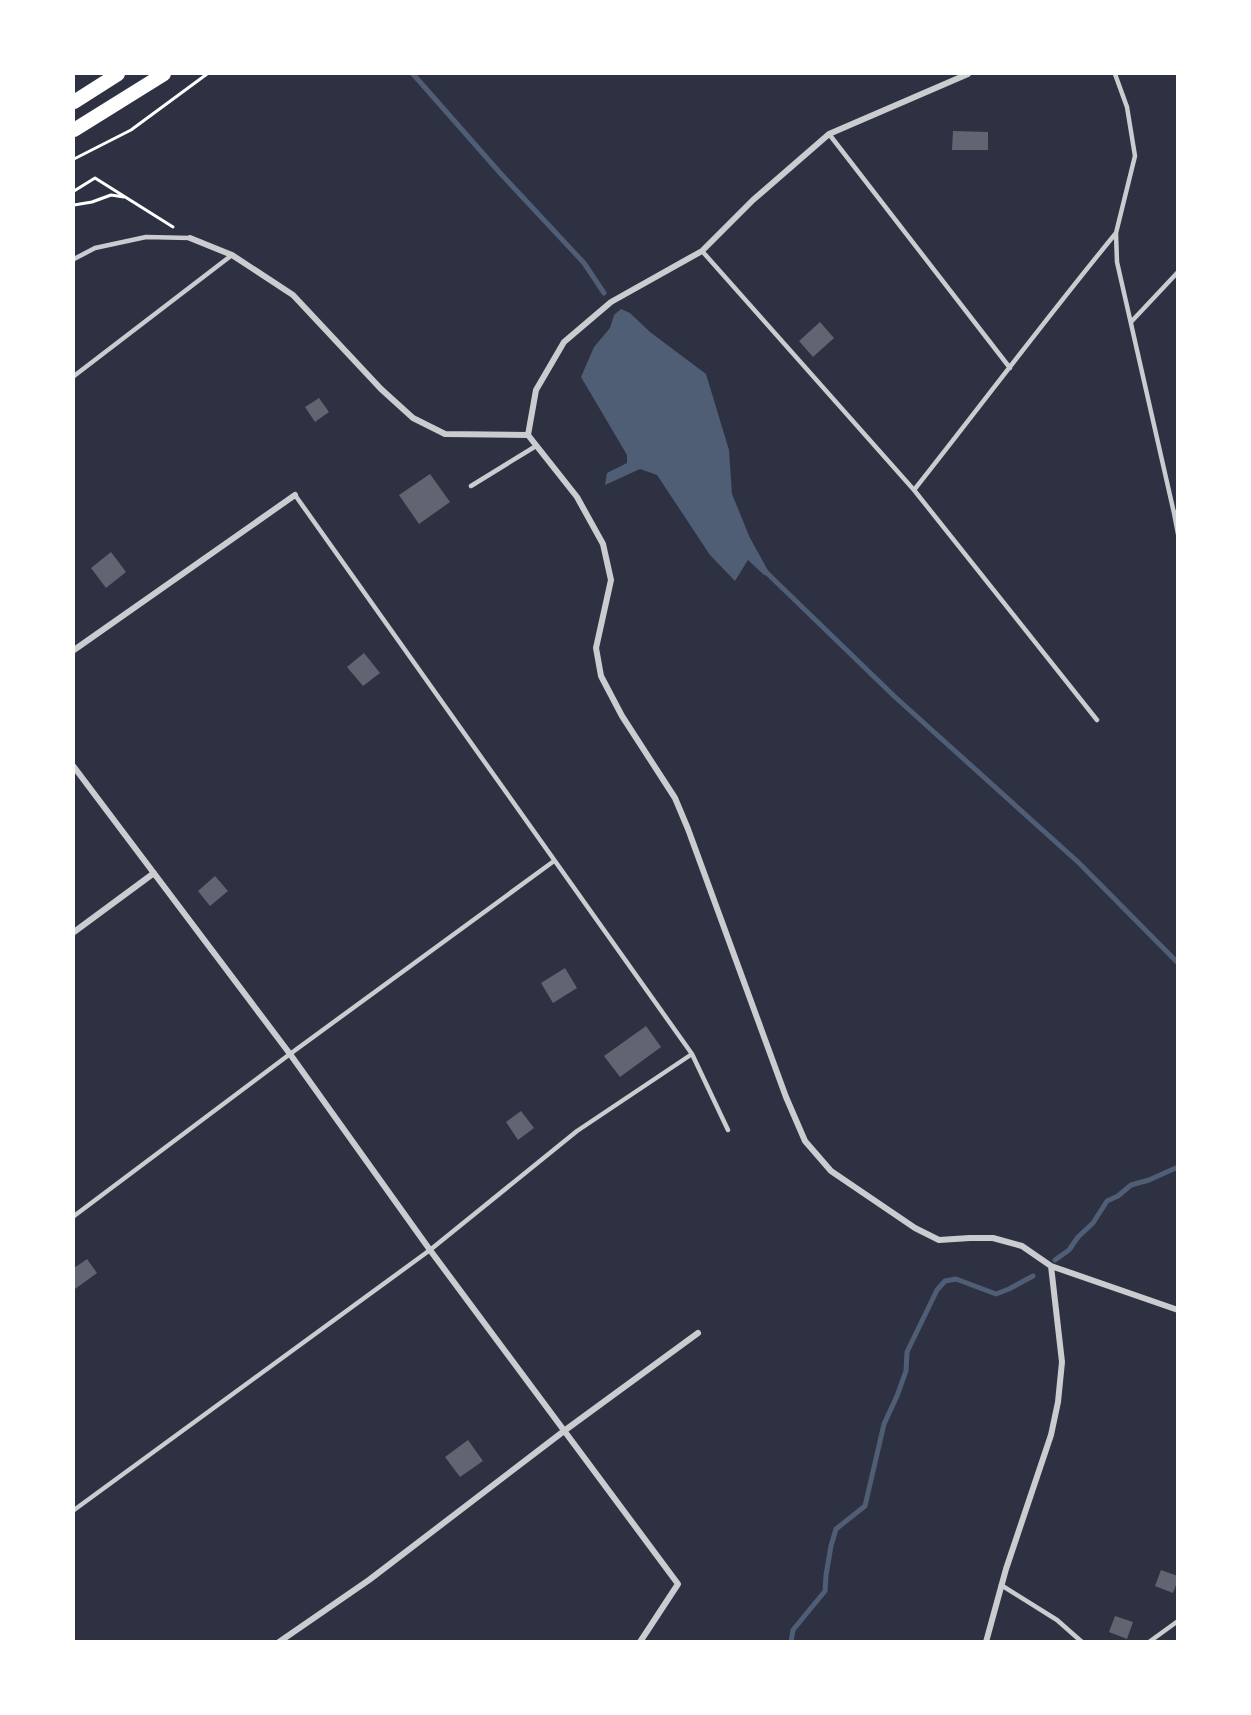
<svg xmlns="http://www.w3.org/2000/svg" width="1251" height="1715" viewBox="0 0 1251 1715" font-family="Overpass,sans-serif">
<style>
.water{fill:#4f5d75}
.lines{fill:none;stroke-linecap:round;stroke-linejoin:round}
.stream{stroke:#4f5d75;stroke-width:5}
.building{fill:#626471}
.path{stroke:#fff;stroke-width:3}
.service{stroke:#caccd0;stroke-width:4.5}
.minor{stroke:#caccd0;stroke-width:6}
.primary{stroke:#fff;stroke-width:14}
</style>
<rect width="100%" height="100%" fill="#2d3142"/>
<path class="water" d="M621 309 630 313 650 332 706 374 729 450 732 494 750 538 771 576 764 575 748 560 735 581 710 555 657 475 640 469 605 485 607 473 627 463V455L581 377 594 347 610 328 614 315Z"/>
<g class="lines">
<path class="stream" d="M413 74 501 174 584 263 604 293
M766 572 894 696 1078 862 1178 963
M1055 1260 1069 1250 1078 1237 1093 1223 1107 1201 1118 1196 1131 1185 1149 1180 1178 1167
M791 1642 793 1630 825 1591 826 1575 831 1546 836 1529 865 1506 884 1424 897 1396 906 1371 907 1352 937 1290 945 1281 956 1279 996 1294 1009 1289 1033 1276"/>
</g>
<path class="building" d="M953 131 988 132V150H952Z
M820 322 834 338 813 357 799 341Z
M319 398 329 412 315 422 305 407Z
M430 474 450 502 419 524 399 495Z
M111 552 126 572 106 588 91 568Z
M364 653 380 673 363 686 347 667Z
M215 876 228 891 210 906 198 891Z
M565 968 577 988 553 1003 541 983Z
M646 1026 661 1047 620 1077 604 1056Z
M521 1111 534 1128 518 1140 506 1122Z
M87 1259 97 1273 75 1289 74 1287V1268Z
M468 1440 483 1461 460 1477 445 1457Z
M1161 1570 1178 1576V1580L1173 1593 1155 1586Z
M1115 1616 1133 1622 1127 1639 1109 1632Z"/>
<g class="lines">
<path class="path" d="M74 159 131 130 207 74
M74 191 95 178 173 227
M74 205 92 202 111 195 124 197"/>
<path class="service" d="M1115 74 1127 107 1135 156 1116 233 1117 262 1174 513 1178 512
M829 134 1010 368
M702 251 914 490 1097 720
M74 259 95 248 146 237 190 238
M1131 322 1178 272
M74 376 232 255
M471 486 536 446
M914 490C982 404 1047 317 1116 233
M295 495 692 1054 728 1130
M1174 513 1178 534
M74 1216 290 1054 554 861
M74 1510 430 1250 577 1131 692 1054
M1001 1585 1057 1620 1082 1642
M1149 1642 1178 1621"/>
<path class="minor" d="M968 74 829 134 753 200 702 251 611 302 564 342 536 390 528 435 577 497 603 544 611 580 596 648 601 676 622 716 675 798 688 829 786 1097 805 1141 831 1171 915 1228 939 1240 970 1238H993L1022 1246 1051 1266 1178 1310
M190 238 232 255 293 295 381 389 413 418 445 434 528 435
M74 650 295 495
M74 767 290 1054 430 1250 678 1584 640 1642
M74 932 154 873
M279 1642 369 1580 564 1431 698 1333
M986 1642 1006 1569 1051 1435 1058 1402 1062 1362 1051 1266"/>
<path class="primary" d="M74 102 118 74
M74 130 164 74"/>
</g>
<rect width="1251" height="1715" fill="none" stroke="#ffffff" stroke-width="150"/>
</svg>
